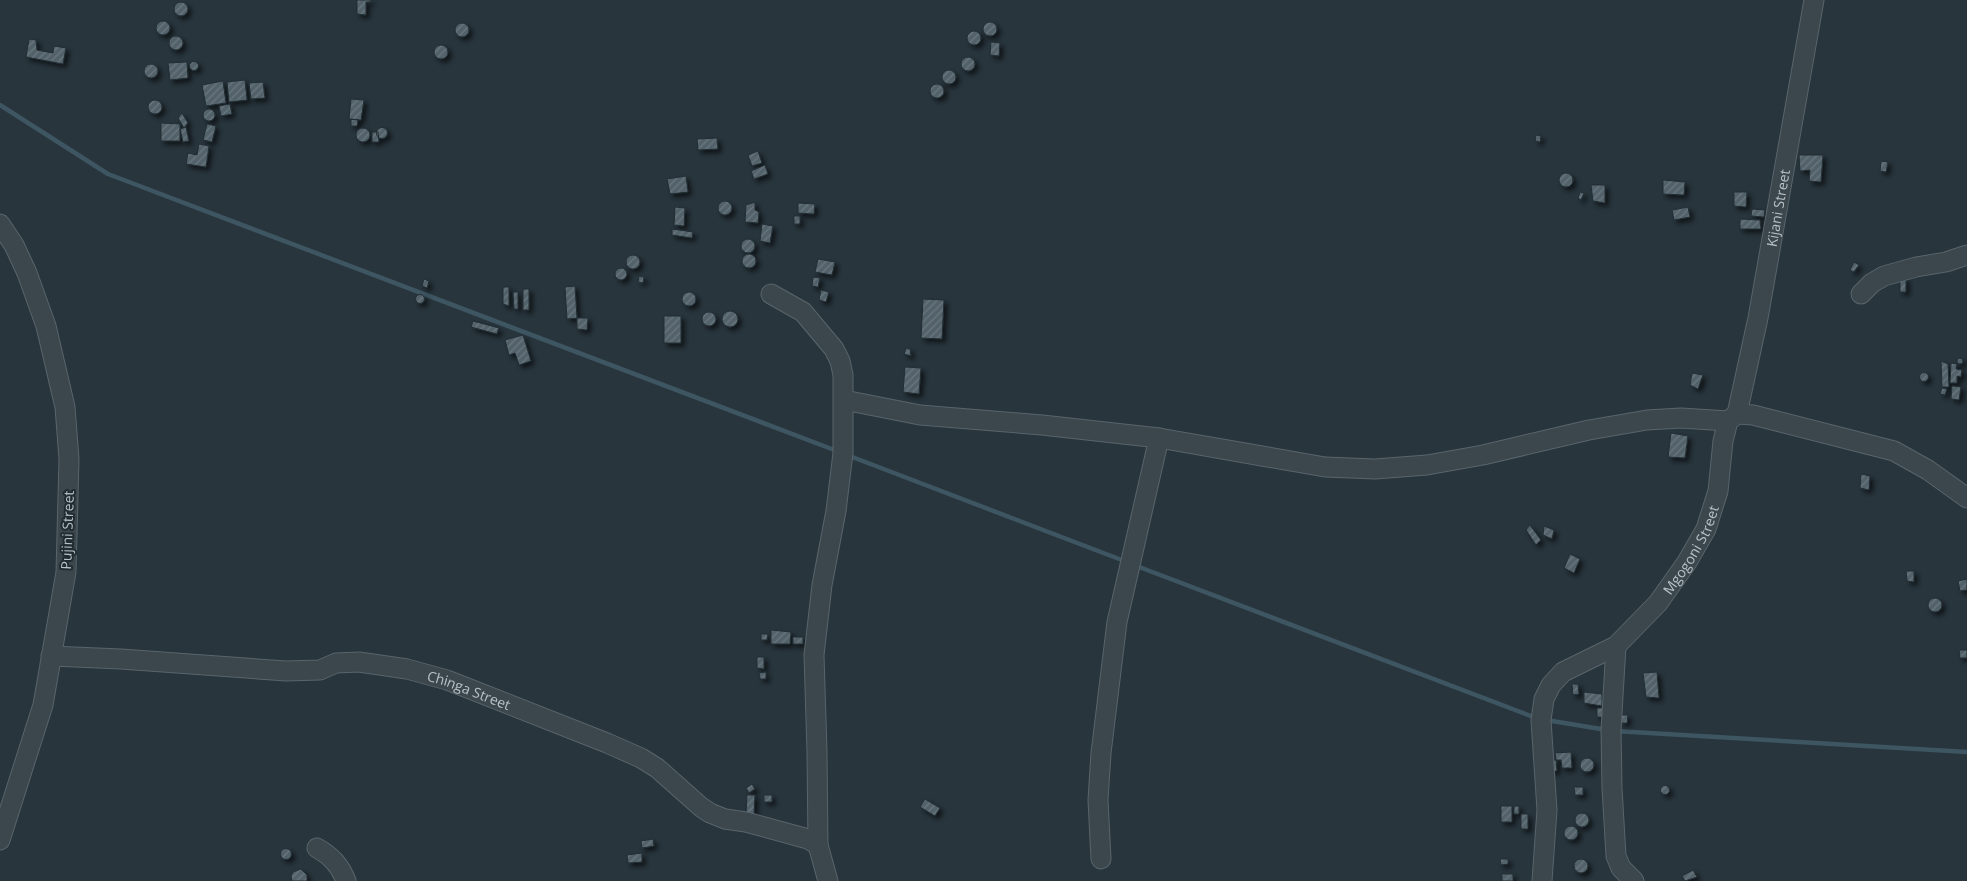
<svg xmlns="http://www.w3.org/2000/svg" width="1967" height="881" viewBox="0 0 1967 881" font-family="'Open Sans',sans-serif">
<style>
.lines{fill:none;stroke-linecap:round;stroke-linejoin:round}
.stream{stroke:#3e5562;stroke-width:4.5}
.building{fill:url(#building-hatch);stroke:#222e34;filter:url(#shadow)}
.minor-casing{stroke:#59646b;stroke-width:21}
.minor{stroke:#3c474d;stroke-width:19}
.labels{text-anchor:middle;dominant-baseline:central;stroke-width:4;stroke-linejoin:round;paint-order:stroke}
.street-label{font-size:14px;fill:#b8c1c8;stroke:#202c32}
</style>
<defs>
<pattern id="building-hatch" width="6" height="6" patternUnits="userSpaceOnUse" patternTransform="scale(1.25)"><rect width="6" height="6" fill="#53626a"/><path d="M-1 1l2-2M0 6l6-6M5 7l2-2" fill="none" stroke="#6a777e"/></pattern>
<filter id="shadow"><feDropShadow dx="3.5" dy="3.5" stdDeviation="2.5" flood-color="#0009"/></filter>
</defs>
<rect width="100%" height="100%" fill="#28353d"/>
<g class="lines">
<path class="stream" d="M0 105 108 174 837 451
M847 455 1127 562
M1134 565 1536 718
M1546 720 1607 730
M1615 731 1967 752"/>
</g>
<path class="building" d="M357 0H371V2H366V15L357 14Z
M174 9a7 7 0 1 1 14 0a7 7 0 1 1-14 0Z
M156 28a7 7 0 1 1 14 0a7 7 0 1 1-14 0Z
M983 29a7 7 0 1 1 14 0a7 7 0 1 1-14 0Z
M455 30a7 7 0 1 1 14 0a7 7 0 1 1-14 0Z
M967 38a7 7 0 1 1 14 0a7 7 0 1 1-14 0Z
M169 43a7 7 0 1 1 14 0a7 7 0 1 1-14 0Z
M29 39 36 40 37 50 53 53 54 46 66 48 63 64 26 57Z
M991 42 1000 43 999 56 990 55Z
M434 52a7 7 0 1 1 14 0a7 7 0 1 1-14 0Z
M961 64a7 7 0 1 1 14 0a7 7 0 1 1-14 0Z
M189.5 66a4.5 4.5 0 1 1 9 0a4.5 4.5 0 1 1-9 0Z
M187 62 188 78 170 80 168 63Z
M144 71a7 7 0 1 1 14 0a7 7 0 1 1-14 0Z
M942 77a7 7 0 1 1 14 0a7 7 0 1 1-14 0Z
M245 80 247 100 229 102 227 82Z
M223 81 226 103 206 106 202 85Z
M263 82 265 98 251 99 249 83Z
M930 91a7 7 0 1 1 14 0a7 7 0 1 1-14 0Z
M351 99 364 100 361 120 349 119Z
M148 107a7 7 0 1 1 14 0a7 7 0 1 1-14 0Z
M230 104 232 114 221 116 219 106Z
M203 115a6 6 0 1 1 12 0a6 6 0 1 1-12 0Z
M182 113 188 123 184 128 178 118Z
M351 119 358 120 357 126H351Z
M161 123 180 124V141H161Z
M207 124 216 126 212 142 203 140Z
M186 127 189 141 183 142 180 129Z
M376.5 133a5.5 5.5 0 1 1 11 0a5.5 5.5 0 1 1-11 0Z
M356 135a7 7 0 1 1 14 0a7 7 0 1 1-14 0Z
M372 132H378L379 142H372Z
M1536 135 1541 136 1540 142 1535 141Z
M717 138 718 149 698 150 697 139Z
M199 144 209 146 206 167 186 164 188 153 197 155Z
M758 151 762 163 752 166 748 155Z
M1799 155H1823L1821 182 1809 181 1810 170 1800 171Z
M1881 161 1888 162 1886 172 1880 171Z
M765 165 768 174 754 179 751 171Z
M1559 180a7 7 0 1 1 14 0a7 7 0 1 1-14 0Z
M686 176 688 192 670 194 667 179Z
M1663 180 1685 182 1684 195 1663 194Z
M1591 185H1605V203L1593 201Z
M1580 192 1584 193 1581 200 1578 198Z
M1734 192H1747L1746 207 1734 206Z
M718 208a7 7 0 1 1 14 0a7 7 0 1 1-14 0Z
M755 202V210L759 212 758 223 745 222 746 205Z
M798 203 815 204 814 214 798 213Z
M675 207 685 208 684 226 674 225Z
M1688 207 1690 217 1674 220 1672 210Z
M1752 209 1765 210 1764 217 1751 216Z
M794 216H800V224H794Z
M1740 219 1760 220 1761 229H1740Z
M762 224 773 226 770 243 760 241Z
M672 229 693 232 692 238 672 235Z
M741 246a7 7 0 1 1 14 0a7 7 0 1 1-14 0Z
M742 261a7 7 0 1 1 14 0a7 7 0 1 1-14 0Z
M626 262a7 7 0 1 1 14 0a7 7 0 1 1-14 0Z
M818 259 835 262 832 275 815 272Z
M1854 262 1859 265 1854 272 1850 270Z
M615 274a6 6 0 1 1 12 0a6 6 0 1 1-12 0Z
M639 276 644 277 643 283 638 282Z
M813 277 820 278 818 287 812 286Z
M1906 278V292H1900V279Z
M424 279 429 281 427 288 422 286Z
M575 286 577 318 567 319 565 287Z
M503 287H509V306L503 304Z
M523 289H529V310H523Z
M821 290 829 292 826 302 819 300Z
M513 292H518V309H514Z
M682 299a7 7 0 1 1 14 0a7 7 0 1 1-14 0Z
M415.5 299a4.5 4.5 0 1 1 9 0a4.5 4.5 0 1 1-9 0Z
M923 299 944 300 942 339 921 338Z
M722 319a8 8 0 1 1 16 0a8 8 0 1 1-16 0Z
M702 319a7 7 0 1 1 14 0a7 7 0 1 1-14 0Z
M664 316H681V343H664Z
M577 318H588L587 330 577 329Z
M473 321 499 328 497 334 471 327Z
M523 335 531 361 519 365 515 353 509 355 505 340Z
M906 348 910 349 911 356 904 354Z
M1957 361a3 3 0 1 1 6 0a3 3 0 1 1-6 0Z
M1941 361 1948 364 1949 387H1942Z
M1951 363 1957 364 1956 369 1962 370 1961 377 1957 376V383H1950Z
M905 367 921 368 919 394 903 392Z
M1919.5 377a4.5 4.5 0 1 1 9 0a4.5 4.5 0 1 1-9 0Z
M1692 373 1703 375 1698 389 1690 385Z
M1952 386 1961 387 1959 400 1951 399Z
M1942 388 1947 389 1945 395 1940 394Z
M1671 433 1688 436 1685 458 1668 457Z
M1861 474 1870 476 1869 490 1860 488Z
M1530 525 1541 540 1536 545 1526 530Z
M1544 526 1554 530 1552 539 1543 535Z
M1570 554 1580 559 1574 573 1564 568Z
M1906 571H1914V582L1907 581Z
M1967 579V590L1960 591 1958 581Z
M1928 605a7 7 0 1 1 14 0a7 7 0 1 1-14 0Z
M771 630 791 632 790 644H771Z
M761 634H768L767 640H761Z
M793 637H803V644H793Z
M1959 650H1967V658H1960Z
M757 657H764V669L757 668Z
M766 672V679H760L759 673Z
M1657 672 1659 698 1646 697 1643 673Z
M1572 684H1578L1579 694 1573 695Z
M1584 692 1602 694V706L1584 703Z
M1597 708H1607V717H1597Z
M1621 715H1628L1627 723H1621Z
M1571 752 1572 768H1562L1561 760H1556L1555 753Z
M1580 765a7 7 0 1 1 14 0a7 7 0 1 1-14 0Z
M1547 760H1556L1557 771H1548Z
M752 784 755 789 749 793 746 788Z
M1660.5 790a4.5 4.5 0 1 1 9 0a4.5 4.5 0 1 1-9 0Z
M1574 787H1583V795H1575Z
M747 795H755L754 814H746Z
M764 795H772V802H764Z
M925 799 940 808 935 816 920 807Z
M1501 806H1512V822H1501Z
M1514 806H1519V814H1514Z
M1575 820a7 7 0 1 1 14 0a7 7 0 1 1-14 0Z
M1521 814H1528V829H1521Z
M1564 833a7 7 0 1 1 14 0a7 7 0 1 1-14 0Z
M653 839 654 846 642 848 641 841Z
M280.5 854a5.5 5.5 0 1 1 11 0a5.5 5.5 0 1 1-11 0Z
M642 853V862L628 863 627 855Z
M1500 859H1508V864L1501 865Z
M1574 866a7 7 0 1 1 14 0a7 7 0 1 1-14 0Z
M301 869 307 875V881H292L291 876 293 872Z
M1693 870 1697 877 1685 881 1682 876Z
M1502 874H1513V881H1502Z"/>
<g class="lines">
<g class="minor-casing">
<g id="minor">
<path d="M0 224 14 245 27 273 46 326 65 407 69 459 66 572 43 705 0 840"/>
<path d="M771 294 803 312 834 349 840 361 843 375V453L836 511 822 585 814 655 817 752 818 845"/>
<path d="M1861 294 1872 283 1884 276 1916 267 1946 262 1967 255"/>
<path d="M844 400 920 415 1042 425 1159 438 1325 467 1375 469 1427 465 1483 455 1589 430 1647 420 1681 418 1728 421"/>
<path id="s1" d="M1737 414 1758 318 1814 0"/>
<path d="M1616 646 1611 730 1612 788 1616 856 1621 868 1634 881"/>
<path id="s2" d="M51 656 121 659 286 671 320 670 336 663 359 662 407 669 447 680 607 743 641 758 657 768 701 807 710 813 725 819 746 822 808 839 818 845 828 881"/>
<path d="M317 848C331 856 340 865 346 881"/>
<path d="M1101 859 1098 800 1101 753 1117 622 1159 438"/>
<path id="s3" d="M1542 881 1547 810 1541 720 1544 699 1551 685 1563 672 1616 646 1658 603 1687 562 1706 529 1718 491 1723 441 1728 421 1737 414 1753 415 1894 451 1928 470 1967 498"/>
</g>
</g>
<use href="#minor" class="minor"/>
</g>
<g class="labels">
<g class="street-label">
<text stroke="none"><textPath href="#s1" startOffset="210">Kijani Street</textPath></text>
<text transform="translate(67 530) rotate(-88)">Pujini Street</text>
<text stroke="none"><textPath href="#s3" startOffset="398">Mgogoni Street</textPath></text>
<text stroke="none"><textPath href="#s2" startOffset="424">Chinga Street</textPath></text>
</g>
</g>
</svg>
